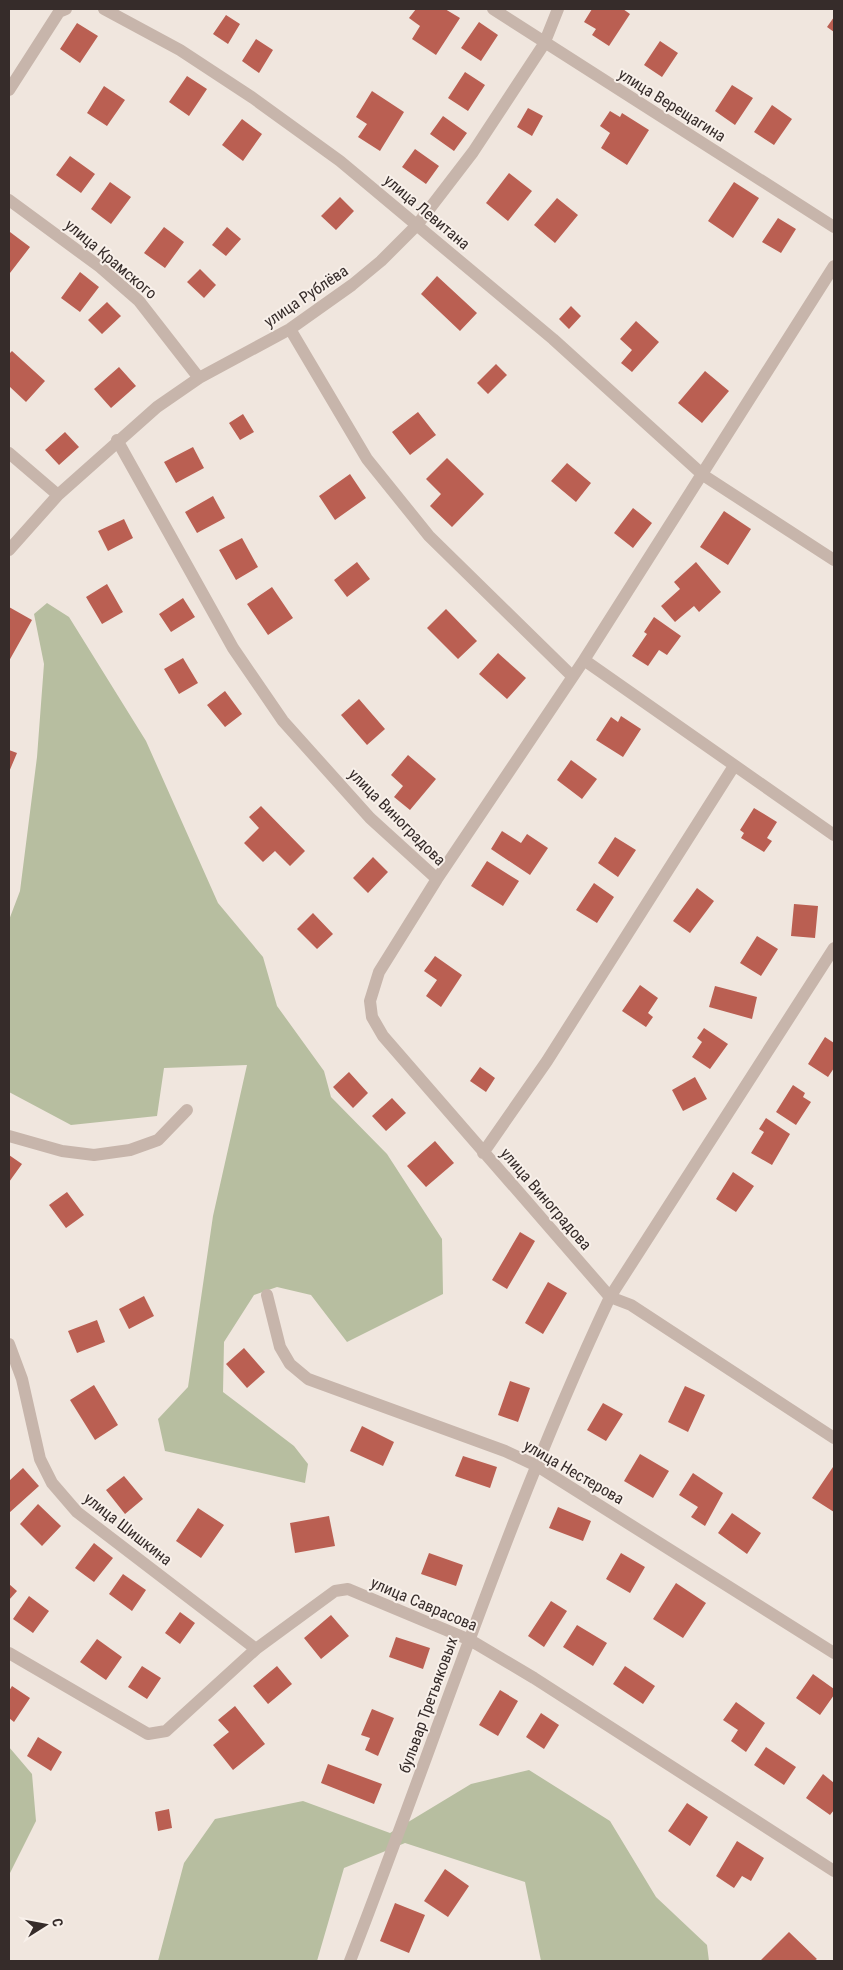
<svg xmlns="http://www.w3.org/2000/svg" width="843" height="1970" viewBox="0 0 843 1970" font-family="'Roboto Condensed',sans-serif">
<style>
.green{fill:#b7bea0}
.building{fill:#ba5f52}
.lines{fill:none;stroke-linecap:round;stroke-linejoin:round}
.street{stroke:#c7b5ab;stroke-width:12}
.labels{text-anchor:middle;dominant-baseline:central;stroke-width:4;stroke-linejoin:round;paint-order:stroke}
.street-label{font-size:16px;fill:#362c2a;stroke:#f8f0ea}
</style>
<rect width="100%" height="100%" fill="#f0e6de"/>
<path class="green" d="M47 603 69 617 146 741 218 903 263 957 277 1006 324 1071 331 1097 387 1154 442 1239 443 1294 347 1342 311 1295 277 1287 254 1295 224 1342 223 1392 294 1446 308 1464 305 1483 165 1451 158 1419 188 1387 213 1216 247 1065 164 1068 157 1116 71 1125 9 1092V920L20 891 37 757 44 664 34 614Z
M9 1747 32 1774 36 1821 9 1875Z
M529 1770 610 1821 656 1897 707 1945 709 1961H541L525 1882 405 1843 344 1868 317 1961H158L184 1863 215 1819 303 1801 390 1833 471 1784Z"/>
<path class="building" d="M416 9H445L460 18 436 55 412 39 420 26 409 18Z
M592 9H623L630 14 609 46 592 35 596 29 584 22Z
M226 15 240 24 228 44 213 34Z
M834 17V32L827 27Z
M479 22 498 35 481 61 461 48Z
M77 23 98 36 80 63 60 49Z
M256 39 273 50 259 73 242 61Z
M660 41 678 53 662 77 644 65Z
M465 72 485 85 468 111 448 98Z
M187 76 207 89 189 116 169 102Z
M732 85 753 98 735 125 715 111Z
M104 86 125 100 107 126 87 113Z
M372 91 404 112 380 151 358 137 367 124 356 117Z
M772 105 792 119 774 145 754 132Z
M528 108 543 116 532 136 517 127Z
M610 111 620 117 622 113 649 130 627 165 601 148 610 133 600 126Z
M443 116 467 133 454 151 430 134Z
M242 119 262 134 243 161 222 145Z
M415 149 439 166 426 184 402 167Z
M70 156 95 174 81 193 56 175Z
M509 173 532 191 508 221 486 203Z
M110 182 131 197 111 224 91 209Z
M734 182 759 198 733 238 708 221Z
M340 197 354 211 336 230 321 216Z
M557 198 578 215 555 243 534 225Z
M778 218 796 229 781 253 762 242Z
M164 227 184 242 165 268 144 253Z
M227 227 241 239 226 256 212 245Z
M10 232 30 247 10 273 9 272Z
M200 269 216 285 204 298 187 282Z
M80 272 99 287 80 312 61 298Z
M437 276 477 313 460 331 421 294Z
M107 302 121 316 102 334 88 320Z
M571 306 581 316 569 329 559 319Z
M636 321 659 342 632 372 621 363 632 350 620 339Z
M12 351 45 381 26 402 9 386V354Z
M496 364 507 375 488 394 477 383Z
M119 367 136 386 111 408 94 389Z
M705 371 729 391 702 423 678 403Z
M418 412 436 435 410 455 392 432Z
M243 414 254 432 240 440 229 423Z
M65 432 79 447 59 465 45 450Z
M193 447 204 468 176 483 164 462Z
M447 458 484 494 452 527 430 506 441 494 426 479Z
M567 463 591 483 576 502 551 481Z
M350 474 366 498 335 520 319 496Z
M213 496 225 518 197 533 185 512Z
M633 508 652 523 633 548 614 533Z
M724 511 751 529 728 565 700 547Z
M124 519 133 538 108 551 98 531Z
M242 538 258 567 236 580 219 550Z
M357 562 370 579 347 597 334 580Z
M696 562 721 592 699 612 694 606 675 622 661 606 680 589 674 582Z
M107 584 123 612 102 624 86 597Z
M272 587 293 618 268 635 247 604Z
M183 598 195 617 171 632 159 614Z
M9 607 32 620 9 661Z
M446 609 477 641 458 659 427 628Z
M654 617 681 636 667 655 659 650 648 666 632 656 647 634 644 632Z
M498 653 526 678 507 699 479 674Z
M183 658 198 683 179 694 164 669Z
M225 691 242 714 225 727 207 705Z
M359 699 385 729 367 745 341 715Z
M621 716 641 729 623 757 596 740 611 717 618 722Z
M9 750 17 753 9 772Z
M408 755 436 779 410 810 394 797 403 786 391 775Z
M571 760 597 779 582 799 557 780Z
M261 806 305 851 290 866 275 851 263 862 244 843 259 828 249 817Z
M754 808 777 822 767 838 772 841 764 852 741 838 744 833 740 830Z
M502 831 521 843 527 834 548 848 530 875 491 849Z
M615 837 636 850 618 877 598 863Z
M373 857 388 872 368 893 353 878Z
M487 861 519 881 503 906 471 886Z
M594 883 614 897 597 923 576 910Z
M697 888 714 901 690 933 673 921Z
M794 904 818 906 815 938 791 936Z
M313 913 333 934 317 949 297 929Z
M757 936 778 949 761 976 740 963Z
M435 956 462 975 441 1007 426 996 437 980 424 971Z
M640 985 658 998 648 1013 653 1017 646 1027 622 1011Z
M715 986 757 997 752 1019 709 1007Z
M704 1028 728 1044 710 1069 692 1057 702 1042 697 1038Z
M825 1037 834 1043V1068L828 1077 808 1064Z
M480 1067 495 1078 486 1092 470 1081Z
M349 1072 368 1093 353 1108 333 1087Z
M695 1077 707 1099 683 1111 672 1090Z
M793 1085 805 1093 803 1097 811 1102 796 1125 776 1112Z
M392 1098 406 1113 386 1131 372 1116Z
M766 1118 790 1134 772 1165 751 1153 764 1132 759 1129Z
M435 1141 454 1163 426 1187 407 1166Z
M9 1155 22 1164 9 1182Z
M733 1172 754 1186 736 1212 716 1199Z
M67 1192 84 1215 66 1228 49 1205Z
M520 1232 535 1241 507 1289 492 1280Z
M548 1282 567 1293 543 1334 525 1323Z
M144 1296 154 1316 129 1329 119 1309Z
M97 1320 105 1342 77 1353 68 1331Z
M244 1348 265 1372 247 1388 226 1364Z
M510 1381 530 1388 518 1422 498 1415Z
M94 1385 118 1425 95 1440 70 1400Z
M685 1386 705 1395 688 1432 668 1422Z
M603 1403 623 1414 606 1441 587 1430Z
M362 1426 394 1442 383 1466 350 1451Z
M640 1454 669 1471 653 1498 624 1481Z
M463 1456 497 1467 490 1488 455 1476Z
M833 1467 834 1468V1512L812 1498Z
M23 1468 39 1486 9 1513V1481Z
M693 1473 723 1493 705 1526 691 1517 698 1507 679 1495Z
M124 1476 143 1499 125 1514 106 1490Z
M38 1504 61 1526 42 1546 20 1524Z
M558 1507 591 1521 583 1541 549 1528Z
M198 1508 224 1525 201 1558 176 1541Z
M732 1513 761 1533 747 1554 718 1533Z
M329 1516 335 1546 295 1553 290 1523Z
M94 1543 113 1558 94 1582 75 1568Z
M429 1553 463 1565 456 1586 421 1574Z
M621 1553 645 1567 630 1593 606 1579Z
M123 1574 146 1590 132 1611 109 1594Z
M676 1583 706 1603 683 1638 653 1619Z
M9 1584 17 1591 9 1600Z
M29 1596 49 1611 33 1633 13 1619Z
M551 1601 567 1611 544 1647 528 1636Z
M180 1612 195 1623 180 1644 165 1633Z
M331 1615 349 1636 321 1659 304 1638Z
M577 1625 607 1643 593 1666 563 1647Z
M396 1637 430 1648 423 1669 389 1657Z
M97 1639 122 1657 106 1680 80 1662Z
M142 1666 161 1678 147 1699 128 1687Z
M277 1666 292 1684 268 1704 253 1686Z
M625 1666 655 1686 643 1704 613 1684Z
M813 1674 834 1689V1695L820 1715 796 1698Z
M12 1686 30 1698 14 1722 9 1718V1691Z
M500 1690 518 1701 498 1736 479 1725Z
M736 1702 765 1723 746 1752 731 1741 738 1730 723 1720Z
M235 1706 265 1744 233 1770 213 1745 229 1732 218 1720Z
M372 1709 394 1718 378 1756 365 1750 370 1738 361 1735Z
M541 1713 559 1725 544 1749 526 1737Z
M38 1737 62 1752 51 1771 27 1756Z
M766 1747 796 1767 784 1785 754 1765Z
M328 1764 382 1784 374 1804 321 1783Z
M823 1774 834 1783V1810L830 1815 806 1798Z
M687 1803 708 1817 690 1846 668 1831Z
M169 1809 172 1828 158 1831 155 1812Z
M737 1841 764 1858 751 1881 742 1876 734 1888 716 1876Z
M445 1869 469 1886 448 1917 424 1901Z
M395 1903 425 1915 409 1953 380 1941Z
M789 1932 817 1959 814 1961H760Z"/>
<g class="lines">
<path class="street" d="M104 9 180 50 253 98 340 161 553 339 703 475 834 560
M493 9 834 227
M9 90 59 12 66 9
M9 200 100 267 139 301 199 378
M834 266 584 660 437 879 379 972 370 1001 372 1017 383 1036 610 1297 631 1305 834 1438
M290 329 367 459 429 536 572 676
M117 440 233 648 283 721 370 818 437 879
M9 453 58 495
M9 550 58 495 157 407 199 378 290 329 352 285 381 261 417 225 473 152 544 44 558 9
M584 660 834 835
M9 1136 62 1151 94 1155 130 1150 158 1140 187 1110
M483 1153 547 1061 734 766
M267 1295 280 1347 290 1364 308 1379 505 1451 537 1466 834 1653
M9 1344 22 1379 40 1459 52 1483 77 1512 256 1649
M9 1653 148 1734 166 1731 256 1649 335 1591 348 1589 470 1640 534 1678 834 1871
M350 1961C436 1740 509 1511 610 1297L834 948"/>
</g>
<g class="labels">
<g class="street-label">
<text transform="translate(672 105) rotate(32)">улица Верещагина</text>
<text transform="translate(427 212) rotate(40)">улица Левитана</text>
<text transform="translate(111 259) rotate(40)">улица Крамского</text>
<text transform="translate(306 296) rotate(-34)">улица Рублёва</text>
<text transform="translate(397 817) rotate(45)">улица Виноградова</text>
<text transform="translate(546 1199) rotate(49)">улица Виноградова</text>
<text transform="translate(574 1472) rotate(30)">улица Нестерова</text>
<text transform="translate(128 1529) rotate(38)">улица Шишкина</text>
<text transform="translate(424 1604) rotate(23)">улица Саврасова</text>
<text transform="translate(428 1705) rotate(-70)">бульвар Третьяковых</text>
</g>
</g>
<rect width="843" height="1970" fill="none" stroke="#362c2a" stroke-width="20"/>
<g transform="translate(45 1925) rotate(79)" stroke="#f8f0ea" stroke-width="4" paint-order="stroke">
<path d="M0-4L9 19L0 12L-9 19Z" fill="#362c2a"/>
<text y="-8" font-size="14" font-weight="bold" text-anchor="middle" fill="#362c2a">С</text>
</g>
</svg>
